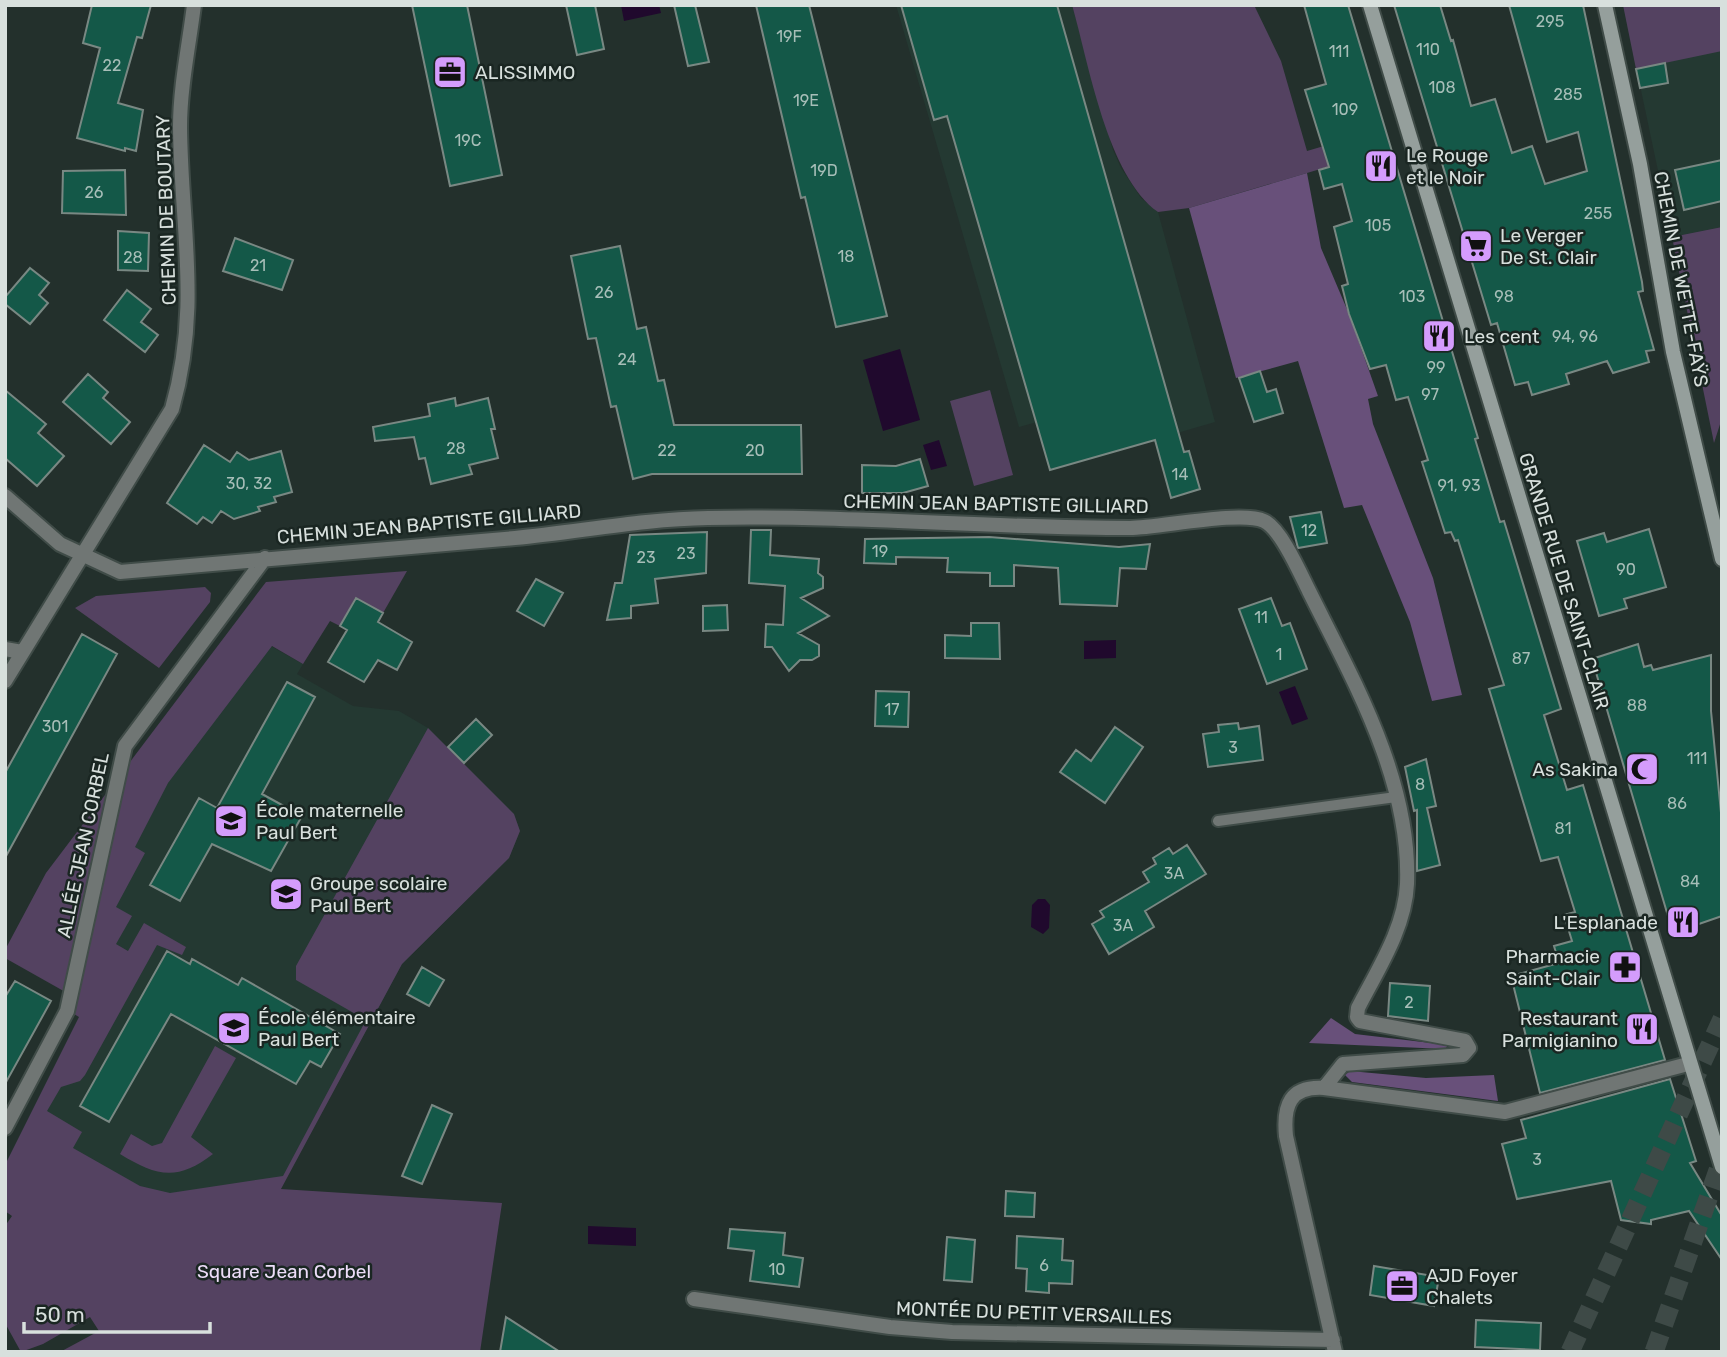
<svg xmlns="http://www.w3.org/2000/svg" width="1727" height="1357" viewBox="0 0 1727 1357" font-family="Rubik,sans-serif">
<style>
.built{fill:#243932}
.green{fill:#544261}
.forest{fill:#68507a}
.water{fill:#20092d}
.building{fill:#145848;stroke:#798883;stroke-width:2}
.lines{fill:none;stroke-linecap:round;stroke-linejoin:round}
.trunk-tunnel{stroke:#3e4a47;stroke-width:19;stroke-dasharray:19 10;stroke-linecap:butt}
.service-casing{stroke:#404c48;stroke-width:14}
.minor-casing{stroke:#404c48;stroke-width:18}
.secondary-casing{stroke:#404c48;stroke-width:18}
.service{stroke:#707674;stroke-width:10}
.minor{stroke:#707674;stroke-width:14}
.secondary{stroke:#959f9c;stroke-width:14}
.labels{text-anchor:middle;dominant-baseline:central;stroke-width:5;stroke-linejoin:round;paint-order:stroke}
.number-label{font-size:16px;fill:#a7beb8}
.poi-label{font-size:19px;fill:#d8e0dd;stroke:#1a2622;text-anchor:start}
.street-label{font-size:19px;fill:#d8e0dd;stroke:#1a2622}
.park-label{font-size:19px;fill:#edddf9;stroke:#1a2622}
</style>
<rect width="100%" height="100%" fill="#23302c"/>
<path class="built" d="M896 5H1072L1113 150 1121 168 1141 198 1158 212 1215 422 1050 470 1037 422 1019 427Z
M1623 5H1722V227L1672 237Z
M233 625 303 664 297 674 353 706 399 711 428 728 514 814 520 831 509 858 402 964 280 1190 217 1225 14 1150 128 951 91 930Z"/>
<path class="green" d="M1072 5H1254L1281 61 1307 151 1385 128 1391 148 1189 208 1158 212C1107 176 1089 64 1072 5Z
M1623 5H1722V51L1636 69Z
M1722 227V418L1714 443 1672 237Z
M990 390 1013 475 974 486 950 401Z
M407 571 383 613 355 598 340 626 330 621 303 664 272 646 168 783 135 847 145 853 116 907 132 916 116 944 128 951 144 923 186 947 182 955 157 945 85 1075 80 1081 61 1087 47 1111 82 1132 73 1148 140 1186 170 1193 283 1176 366 1020 296 980V966L428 728 514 814 520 831 509 858 402 964 281 1189 502 1203 480 1352H60L99 1331 90 1317 43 1344 21 1352 5 1323V1226L12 1216 5 1211V1165L79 1017 74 1014 76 998 5 958V950L46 873 266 582Z
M205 587 211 593 210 602 159 668 75 608 96 596Z
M215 1046 236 1058 191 1137 213 1154C177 1182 156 1176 120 1154L131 1134 152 1146 162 1143Z"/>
<path class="forest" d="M1307 173 1321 248 1349 314 1378 396 1368 399 1373 424 1433 578 1462 695 1432 701 1410 622 1362 505 1344 508 1298 361 1236 378 1189 208Z
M1331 1018 1355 1034 1448 1045 1445 1049 1309 1043Z
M1350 1071 1426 1078 1494 1075 1498 1101 1352 1082 1345 1075Z"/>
<path class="water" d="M621 5H659L661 13 624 21Z
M900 349 920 420 883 431 863 360Z
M939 440 947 466 931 470 923 445Z
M1116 640V658L1084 659V641Z
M1295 686 1308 719 1292 725 1279 692Z
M1038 899H1045L1050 905 1049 928 1043 934 1031 927 1032 905Z
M588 1226 636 1228V1246L588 1244Z"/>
<path class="building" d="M92 5H151L142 38 137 37 118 103 143 110 136 151 125 148V151L77 138 100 48 83 43Z
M412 5H467L502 175 450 186Z
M566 5H595L604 49 577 55Z
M674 5H695L709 62 688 66Z
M756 5H809L887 316 836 327 805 197 801 198Z
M901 5H1057L1184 452 1189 451 1200 489 1171 498 1155 440 1050 470 947 116 934 120Z
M1304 5H1348L1478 438 1475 439 1500 522 1504 521 1561 709 1544 715 1567 790 1583 785 1665 1060 1540 1093 1511 976 1559 963 1554 946 1572 941 1564 915 1575 912 1558 857 1541 861 1489 689 1504 685 1458 540 1455 541 1451 532 1445 533 1422 462 1428 460 1408 397 1396 400 1386 365 1370 369 1349 314 1342 286 1348 284 1334 227 1352 221 1342 184 1324 189 1319 170 1329 167 1305 90 1326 84Z
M1394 5H1440L1451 41 1453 40 1471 106 1495 99 1512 153 1532 146 1545 184 1587 171 1578 132 1547 142 1509 5H1583L1642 282 1643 291 1638 292 1654 350 1646 351 1649 362 1613 373 1607 361 1566 374 1569 384 1532 395 1528 382 1515 385 1497 323 1491 325Z
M1665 63 1668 83 1640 88 1636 69Z
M1722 160V201L1684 210 1675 170Z
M125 170 126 215 62 213 63 171Z
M118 231 149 233 148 271 118 270Z
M235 238 293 260 282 290 223 271Z
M620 246 637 329 646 327 658 381 664 380 674 425H801L802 474H652L633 479 616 406 611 407 596 338 588 339 571 256Z
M30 268 49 283 39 295 48 303 30 324 5 304V297Z
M127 290 151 309 141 322 158 335 145 352 104 320Z
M1260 371 1267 392 1276 389 1283 413 1254 422 1239 378Z
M88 374 108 392 103 398 130 422 111 444 63 402Z
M5 390 46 424 38 433 64 456 37 486 5 458Z
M455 398 456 406 488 398 495 429H491L498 458 469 465 472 474 431 484 425 458 419 459 414 437 375 441 373 427 430 416 428 404Z
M204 445 230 462 237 452 249 460 281 451 292 492 274 497 276 502 258 507 260 511 234 519 221 511 212 523 203 517 197 524 167 503Z
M920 459 928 486 903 493H862V465L896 466Z
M1321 512 1327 543 1298 548 1290 517Z
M1649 529 1666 587 1624 599 1627 608 1599 616 1577 541 1604 533 1607 542Z
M751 530H771L770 555 819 559 818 573 823 577V588L801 598 829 616 798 633 819 645V656L812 660H800L789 671 772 647H765L766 624 783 625 785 586 749 583Z
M707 532 706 573 655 579 658 603 631 606V618L607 620 615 583H622L630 535Z
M989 537 1119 547 1150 544 1146 569 1120 568 1117 606 1060 604 1058 568 1014 565V586H990V573L947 572 948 558 896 557V564L864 563 865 539Z
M536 579 563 593 544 626 517 611Z
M356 598 383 613 378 622 412 642 397 670 378 660 364 682 328 662 347 630 340 626Z
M1271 598 1282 626 1290 623 1307 669 1267 684 1239 609Z
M727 605 728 630 703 631V606Z
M971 623H999L1000 659 945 658V635L971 636Z
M82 634 117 654 5 858V773Z
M1638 644 1644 667 1651 665 1653 670 1711 655V711L1722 823V916L1673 933 1592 659Z
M287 682 315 697 262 794 302 816 271 871 212 844 180 901 150 885 199 798 217 808Z
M876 691 909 692 908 727 875 726Z
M476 719 492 735 464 763 448 747Z
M1238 723 1239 729 1259 726 1263 760 1208 767 1203 734 1219 732 1218 725Z
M1115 727 1143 747 1105 803 1060 772 1076 750 1091 761Z
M1426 759 1436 806 1427 808 1440 865 1417 871V810L1414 811 1405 767Z
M1187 845 1206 874 1145 911 1154 927 1109 954 1092 924 1104 917 1100 911 1149 882 1143 872 1156 864 1153 858 1169 848 1173 854Z
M167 951 190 964 192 959 238 985 242 978 340 1034 321 1067 310 1061 296 1084 171 1014 109 1122 80 1106Z
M422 967 444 980 429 1006 407 994Z
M15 981 51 1001 5 1084V997Z
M1390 983 1430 986 1428 1021 1388 1016Z
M1670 1079 1696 1161 1690 1163 1722 1216V1260L1689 1211 1651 1220V1224L1621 1220 1611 1181 1517 1199 1502 1144 1526 1138 1521 1120Z
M432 1105 452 1114 422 1184 402 1176Z
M1006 1191 1035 1193 1034 1217 1005 1216Z
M730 1229 785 1233 783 1255 803 1258 799 1287 750 1281 754 1251 728 1248Z
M1017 1236 1063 1239 1062 1260 1073 1261 1072 1284 1049 1283V1293L1026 1291 1027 1269 1016 1268Z
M947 1237 975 1240 972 1282 944 1280Z
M1374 1266 1439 1277 1434 1306 1370 1295Z
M506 1317 560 1352H500Z
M1476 1320 1541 1323 1540 1350 1475 1347Z"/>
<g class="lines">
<path class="trunk-tunnel" d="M1570 1352 1722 1019
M1654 1352 1722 1159"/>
<g class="service-casing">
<path id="service" d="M1218 821 1396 797"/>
</g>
<g class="minor-casing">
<path id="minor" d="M5 496 60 544 120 572C252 560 383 550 515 538 579 532 643 519 708 518 848 515 989 528 1130 528 1159 528 1241 510 1264 521 1281 529 1300 573 1309 591 1353 680 1411 780 1407 884 1405 928 1378 969 1358 1008L1357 1017 1360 1021 1465 1041 1469 1048 1463 1055 1343 1064 1324 1088
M5 649 22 652
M5 681 172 409C201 307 181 229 180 127 180 87 189 45 194 5
M5 1128 67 1011 125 746 265 558
M694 1299 890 1327 952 1332 1333 1340
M1335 1352 1286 1136C1283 1105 1290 1086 1324 1088L1505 1112 1688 1064"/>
</g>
<g class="secondary-casing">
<path id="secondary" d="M1370 5 1722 1167
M1605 5 1640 164 1673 352 1722 559"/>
</g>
<use href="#service" class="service"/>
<use href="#minor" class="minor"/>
<use href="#secondary" class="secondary"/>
</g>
<defs>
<g id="office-square" transform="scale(1.75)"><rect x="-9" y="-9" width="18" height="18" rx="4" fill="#d49cfc" stroke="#1a2622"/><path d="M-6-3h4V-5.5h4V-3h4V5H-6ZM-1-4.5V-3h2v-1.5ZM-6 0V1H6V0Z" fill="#111"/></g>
<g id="restaurant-square" transform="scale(1.75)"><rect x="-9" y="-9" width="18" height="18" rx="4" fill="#d49cfc" stroke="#1a2622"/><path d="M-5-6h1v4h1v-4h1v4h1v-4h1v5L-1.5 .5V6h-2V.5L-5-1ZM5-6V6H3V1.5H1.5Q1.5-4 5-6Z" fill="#111"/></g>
<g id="supermarket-square" transform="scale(1.75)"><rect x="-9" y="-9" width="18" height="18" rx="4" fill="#d49cfc" stroke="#1a2622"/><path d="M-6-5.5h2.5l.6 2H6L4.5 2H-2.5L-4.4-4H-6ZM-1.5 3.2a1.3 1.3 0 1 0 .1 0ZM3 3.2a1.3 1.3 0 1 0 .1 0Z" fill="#111"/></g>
<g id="mosque-square" transform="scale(1.75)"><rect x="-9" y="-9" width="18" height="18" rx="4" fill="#d49cfc" stroke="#1a2622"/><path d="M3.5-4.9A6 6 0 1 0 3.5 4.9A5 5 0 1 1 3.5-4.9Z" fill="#111"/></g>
<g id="school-square" transform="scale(1.75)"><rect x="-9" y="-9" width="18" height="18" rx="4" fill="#d49cfc" stroke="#1a2622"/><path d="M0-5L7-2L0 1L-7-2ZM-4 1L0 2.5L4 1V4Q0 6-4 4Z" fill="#111"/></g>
<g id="pharmacy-square" transform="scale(1.75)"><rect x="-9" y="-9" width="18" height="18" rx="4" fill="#d49cfc" stroke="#1a2622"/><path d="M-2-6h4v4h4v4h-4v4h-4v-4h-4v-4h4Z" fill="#111"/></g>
</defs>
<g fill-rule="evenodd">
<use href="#office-square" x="450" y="72"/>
<use href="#restaurant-square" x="1381" y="166"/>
<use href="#supermarket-square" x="1476" y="246"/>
<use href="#restaurant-square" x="1439" y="336"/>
<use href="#mosque-square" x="1642" y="769"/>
<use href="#school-square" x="231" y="821"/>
<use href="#school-square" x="286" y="894"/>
<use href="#restaurant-square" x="1683" y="922"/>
<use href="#pharmacy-square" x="1625" y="967"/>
<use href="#school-square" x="234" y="1028"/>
<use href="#restaurant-square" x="1642" y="1029"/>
<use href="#office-square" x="1402" y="1286"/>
</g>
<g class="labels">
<g class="number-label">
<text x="1550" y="21">295</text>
<text x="789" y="36">19F</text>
<text x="1428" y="49">110</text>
<text x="1339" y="51">111</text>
<text x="112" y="65">22</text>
<text x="1442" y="87">108</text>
<text x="1568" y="94">285</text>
<text x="806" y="100">19E</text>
<text x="1345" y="109">109</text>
<text x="468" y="140">19C</text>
<text x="824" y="170">19D</text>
<text x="94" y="192">26</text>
<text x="1598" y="213">255</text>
<text x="1378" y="225">105</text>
<text x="846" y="256">18</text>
<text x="133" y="257">28</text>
<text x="258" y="265">21</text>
<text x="604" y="292">26</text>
<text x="1412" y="296">103</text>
<text x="1504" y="296">98</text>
<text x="1575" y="336">94, 96</text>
<text x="627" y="359">24</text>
<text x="1436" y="367">99</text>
<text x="1430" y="394">97</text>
<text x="456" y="448">28</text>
<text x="667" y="450">22</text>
<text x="755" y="450">20</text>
<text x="1180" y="474">14</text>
<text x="249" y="483">30, 32</text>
<text x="1459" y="485">91, 93</text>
<text x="1309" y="530">12</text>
<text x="880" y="551">19</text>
<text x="686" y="553">23</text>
<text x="646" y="557">23</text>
<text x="1626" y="569">90</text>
<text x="1261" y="617">11</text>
<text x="1279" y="654">1</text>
<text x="1521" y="658">87</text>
<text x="1637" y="705">88</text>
<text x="892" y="709">17</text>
<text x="55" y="726">301</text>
<text x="1233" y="747">3</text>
<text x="1697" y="758">111</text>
<text x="1420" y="784">8</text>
<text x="1677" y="803">86</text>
<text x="1563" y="828">81</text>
<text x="1174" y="873">3A</text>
<text x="1690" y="881">84</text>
<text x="1123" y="925">3A</text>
<text x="1409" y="1002">2</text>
<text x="1537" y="1159">3</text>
<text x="1044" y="1265">6</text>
<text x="777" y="1269">10</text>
</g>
<g class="poi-label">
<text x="475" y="72">ALISSIMMO</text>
<text x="1406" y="155">Le Rouge<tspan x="1406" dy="22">et le Noir</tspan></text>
<text x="1500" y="235">Le Verger<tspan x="1500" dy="22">De St. Clair</tspan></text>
<text x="1464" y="336">Les cent</text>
<text x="1618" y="769" text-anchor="end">As Sakina</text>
<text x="256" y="810">École maternelle<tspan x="256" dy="22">Paul Bert</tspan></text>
<text x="310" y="883">Groupe scolaire<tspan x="310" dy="22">Paul Bert</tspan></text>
<text x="1658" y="922" text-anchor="end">L'Esplanade</text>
<text x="1600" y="956" text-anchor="end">Pharmacie<tspan x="1600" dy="22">Saint-Clair</tspan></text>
<text x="258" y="1017">École élémentaire<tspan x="258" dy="22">Paul Bert</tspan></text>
<text x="1618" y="1018" text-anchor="end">Restaurant<tspan x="1618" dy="22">Parmigianino</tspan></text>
<text x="1426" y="1275">AJD Foyer<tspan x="1426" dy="22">Chalets</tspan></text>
</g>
<g class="street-label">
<text transform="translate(166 210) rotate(-92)">CHEMIN DE BOUTARY</text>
<text transform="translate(1681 279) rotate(79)">CHEMIN DE WETTE-FAŸS</text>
<text transform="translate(996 504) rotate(1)">CHEMIN JEAN BAPTISTE GILLIARD</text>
<text transform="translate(429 524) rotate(-5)">CHEMIN JEAN BAPTISTE GILLIARD</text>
<text transform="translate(1564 581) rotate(73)">GRANDE RUE DE SAINT-CLAIR</text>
<text transform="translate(83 845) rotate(-78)">ALLÉE JEAN CORBEL</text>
<text transform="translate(1034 1313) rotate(2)">MONTÉE DU PETIT VERSAILLES</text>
</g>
<g class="park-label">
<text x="284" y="1271">Square Jean Corbel</text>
</g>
</g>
<rect width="1727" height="1357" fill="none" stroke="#d8e0dd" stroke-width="14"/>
<path d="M24 1322v10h186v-10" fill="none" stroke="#d8e0dd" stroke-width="3.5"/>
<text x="35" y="1322" font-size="21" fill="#d8e0dd" stroke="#1a2622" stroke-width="5" paint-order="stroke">50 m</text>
</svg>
